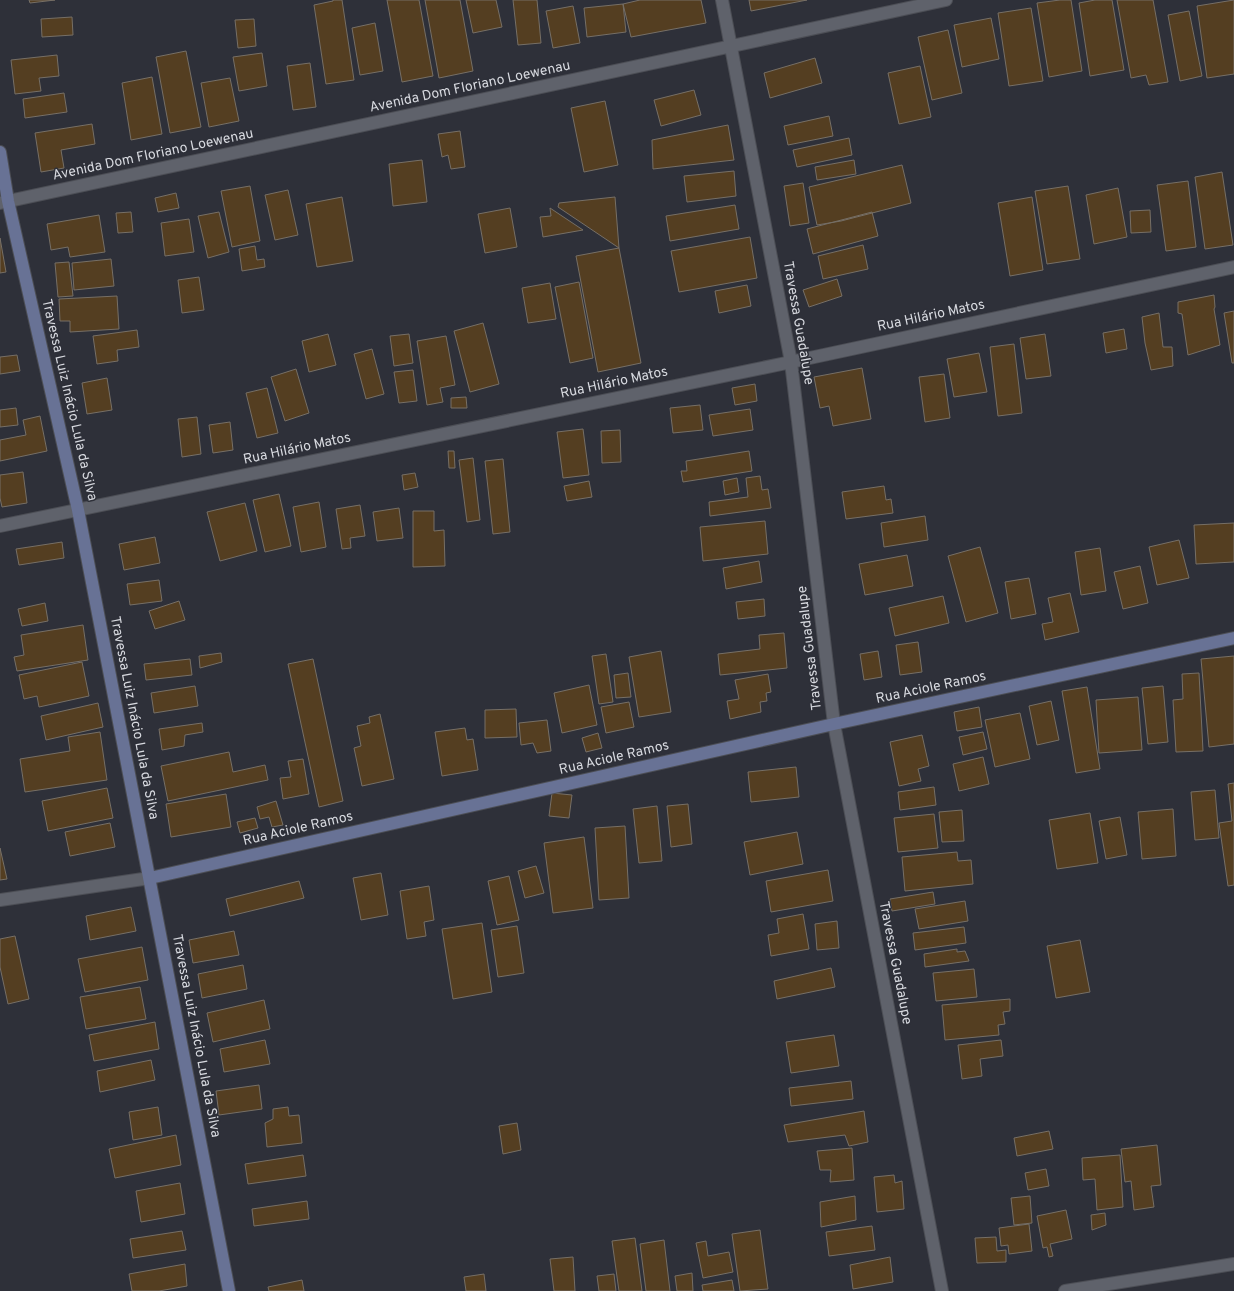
<svg xmlns="http://www.w3.org/2000/svg" width="1234" height="1291" viewBox="0 0 1234 1291" font-family="Overpass,sans-serif">
<style>
.building{fill:#543e21;stroke:#766f66}
.lines{fill:none;stroke-linecap:round;stroke-linejoin:round}
.street-casing{stroke:#4c4e55;stroke-width:14}
.secondary-casing{stroke:#4c4e55;stroke-width:14}
.street{stroke:#5f626b;stroke-width:12}
.secondary{stroke:#687295;stroke-width:12}
.labels{text-anchor:middle;dominant-baseline:central;stroke-width:3;stroke-linejoin:round;paint-order:stroke}
.street-label{font-size:14px;fill:#d7d9df;stroke:#2e3039}
</style>
<rect width="100%" height="100%" fill="#2e3039"/>
<path class="building" d="M29 0H55L30 3Z
M333 0H342L354 80 326 84 314 5 333 1Z
M387 0H419L433 76 402 82Z
M425 0H460L473 71 439 78Z
M466 0H496L502 27 473 33Z
M513 0H537L541 43 518 45Z
M640 0H701L706 23 631 37 623 4Z
M749 0H807L751 11Z
M1060 0H1071L1082 71 1049 77 1037 3Z
M1095 0H1112L1124 70 1090 76 1079 3Z
M1117 0H1153L1168 82 1149 85 1146 75 1131 78Z
M1234 0V74L1207 78 1197 6Z
M623 4 626 32 587 37 584 8Z
M573 6 580 43 553 48 546 11Z
M1031 8 1043 81 1009 86 998 13Z
M1189 11 1202 76 1180 81 1168 15Z
M72 17 73 35 42 37 41 19Z
M991 18 999 59 962 67 954 25Z
M254 19 256 46 238 48 235 20Z
M375 23 383 71 360 75 352 28Z
M948 30 962 93 932 100 918 37Z
M186 51 201 127 170 133 156 57Z
M262 53 267 86 239 91 233 57Z
M57 55 59 76 39 78 41 91 15 94 11 60Z
M815 58 822 83 770 98 764 73Z
M310 63 316 107 293 110 287 66Z
M920 66 931 117 899 124 888 73Z
M152 77 162 134 131 140 122 83Z
M230 78 239 121 209 127 201 83Z
M694 90 701 115 661 126 654 100Z
M64 93 67 112 25 118 23 99Z
M605 101 618 165 584 172 571 108Z
M829 116 833 136 788 145 784 126Z
M92 124 95 144 61 150 64 168 41 172 35 133Z
M728 125 734 160 653 169 652 140Z
M460 131 465 167 451 169 448 155 442 157 438 134Z
M849 138 852 155 797 167 793 150Z
M422 160 427 202 393 206 389 164Z
M854 160 856 174 817 180 815 167Z
M902 165 911 203 841 221 817 225 809 187Z
M734 171 736 196 687 202 684 176Z
M1222 172 1233 245 1205 249 1195 177Z
M1188 181 1196 247 1166 251 1157 185Z
M803 183 809 223 790 226 784 186Z
M250 186 260 241 232 247 221 191Z
M1068 186 1080 259 1047 264 1035 191Z
M1118 188 1127 237 1094 244 1086 195Z
M288 190 298 235 275 240 265 195Z
M176 193 179 208 158 212 155 198Z
M342 197 353 261 317 267 306 204Z
M615 197 619 248 558 207 559 203Z
M1032 197 1043 270 1010 276 998 203Z
M735 205 739 229 670 241 666 216Z
M510 208 517 247 485 253 478 214Z
M550 208 583 230 543 237 540 217 551 216Z
M1150 210 1151 232 1131 233 1130 211Z
M131 212 133 232 118 233 116 213Z
M219 212 229 252 208 258 198 216Z
M872 212 878 236 813 254 807 229Z
M99 215 105 252 70 257 68 247 51 250 47 224Z
M189 219 194 252 165 256 161 223Z
M750 237 757 278 679 292 671 251Z
M0 238 6 272 0 273Z
M863 245 868 269 823 279 818 256Z
M255 246 257 260 264 259 265 267 242 271 239 249Z
M619 248 641 363 598 372 576 256Z
M111 259 114 286 74 290 72 263Z
M69 262 73 296 58 297 55 263Z
M199 277 204 310 182 313 178 280Z
M837 279 842 296 809 307 803 290Z
M579 282 593 358 570 363 555 287Z
M550 283 556 319 528 323 522 288Z
M747 285 751 306 719 313 715 291Z
M1214 295 1215 307 1214 309 1220 345 1188 355 1182 314 1178 313V302Z
M117 296 119 329 70 332V321H60L59 299Z
M1234 311V363H1232L1224 313Z
M1159 313 1163 347H1172L1173 366 1151 370 1145 343 1142 317Z
M483 323 499 384 470 392 454 331Z
M1124 329 1127 349 1106 353 1103 333Z
M137 330 139 347 117 350 118 361 97 364 93 336Z
M328 334 336 365 309 372 302 341Z
M409 334 413 363 394 366 390 336Z
M1045 334 1051 376 1026 379 1020 338Z
M446 336 455 385 440 388 443 402 427 405 417 341Z
M1014 344 1022 413 998 416 990 347Z
M372 349 384 394 366 399 354 354Z
M979 353 987 392 954 397 947 359Z
M17 355 20 371 0 374V357Z
M862 368 871 419 833 426 829 406 820 408 814 377Z
M296 369 309 413 285 421 271 377Z
M413 370 417 401 399 403 394 372Z
M944 374 950 418 925 422 919 377Z
M107 378 112 410 87 414 82 383Z
M755 384 757 401 735 405 732 388Z
M267 388 278 433 257 438 246 393Z
M466 397 467 408H451V398Z
M700 405 703 430 673 433 670 408Z
M16 408 18 425 0 427V410Z
M750 409 753 430 713 436 709 415Z
M40 416 47 451 0 461V440L26 435 23 420Z
M197 417 201 454 182 457 178 419Z
M230 422 233 450 213 453 209 425Z
M583 429 589 475 563 478 557 432Z
M620 430 621 462 602 463 601 431Z
M448 451H454L455 468H449Z
M749 451 752 471 683 482 681 471H687L686 461Z
M473 458 480 520 467 522 459 460Z
M503 459 510 532 493 534 485 461Z
M23 472 27 503 2 507 0 498V475Z
M415 473 418 487 404 490 402 475Z
M760 476 762 490 768 489 771 508 710 516 709 502 748 497 746 478Z
M737 478 739 492 725 495 723 481Z
M589 481 592 497 567 501 564 486Z
M884 486 886 500 891 499 893 513 846 519 842 492Z
M279 494 291 546 265 552 253 500Z
M319 502 326 547 301 552 293 507Z
M245 503 257 551 220 561 207 512Z
M360 505 365 536 350 538 351 548 342 549 336 509Z
M399 508 403 538 377 541 373 512Z
M413 511H434V531L444 530 445 566 413 567Z
M925 516 928 540 884 547 881 523Z
M765 521 768 554 703 561 700 527Z
M1234 523V562L1196 564 1194 525Z
M155 537 160 563 124 570 119 544Z
M1179 540 1189 578 1157 585 1149 547Z
M62 542 64 558 19 565 16 549Z
M980 547 998 613 966 622 948 556Z
M1100 548 1106 591 1081 595 1075 552Z
M907 555 913 586 865 595 859 564Z
M759 561 762 582 726 589 723 568Z
M1140 566 1148 603 1123 609 1114 572Z
M1029 578 1036 614 1011 619 1005 582Z
M159 580 162 601 130 605 127 584Z
M1070 593 1079 632 1045 640 1042 624 1053 622 1048 598Z
M943 596 949 623 895 636 889 608Z
M764 599 765 616 738 619 736 602Z
M179 601 185 620 155 629 149 611Z
M45 603 48 621 22 626 18 609Z
M83 625 88 660 17 671 14 657 24 655 21 635Z
M784 633 787 668 720 675 718 654 760 649 759 635Z
M918 642 922 672 900 675 896 645Z
M661 651 671 712 639 717 629 657Z
M878 651 882 677 864 680 860 654Z
M221 653 222 662 200 668 199 656Z
M606 654 613 702 599 704 592 656Z
M1234 656V744L1209 747 1201 659Z
M190 659 192 675 146 680 144 664Z
M313 659 343 801 319 807 288 664Z
M82 662 89 696 39 707 37 696 24 699 19 675Z
M628 673 631 697 616 698 614 675Z
M1199 673 1203 751 1176 752 1173 700 1183 699 1182 674Z
M768 674 771 692 766 693 767 701 760 702 761 712 730 719 727 701 739 699 735 680Z
M589 685 597 725 562 733 554 693Z
M195 686 198 706 154 713 151 693Z
M1163 686 1168 742 1148 744 1142 688Z
M1087 687 1100 769 1076 773 1062 691Z
M1138 697 1142 750 1099 753 1096 700Z
M1051 701 1059 740 1037 745 1029 706Z
M629 702 634 727 606 733 601 707Z
M98 703 103 727 46 740 41 716Z
M979 707 982 727 957 731 954 712Z
M516 709 517 737 485 738V710Z
M1020 713 1030 759 995 767 985 720Z
M380 714 394 779 362 786 354 748 361 746 357 726 370 723 369 717Z
M547 720 551 751 537 753 533 743 521 745 519 723Z
M202 723 203 732 185 735 184 746 162 750 159 729Z
M465 728 467 740 473 739 478 770 442 776 435 732Z
M100 732 107 780 25 792 20 759 70 751 68 737Z
M983 732 987 749 963 755 959 737Z
M598 733 602 748 586 752 582 738Z
M922 735 929 766 918 769 921 781 899 786 890 742Z
M229 752 233 772 265 765 268 780 168 801 161 766Z
M983 757 989 784 959 791 953 764Z
M303 759 309 794 283 799 280 778 291 777 288 761Z
M796 767 799 797 751 802 748 772Z
M1234 783V885L1228 886 1219 823 1232 821 1228 784Z
M934 787 936 805 900 810 898 792Z
M107 788 113 818 48 831 42 801Z
M1215 790 1219 838 1195 840 1191 792Z
M552 793 572 795 569 818 549 816Z
M226 794 231 827 171 837 166 804Z
M276 801 283 825 272 827 269 817 260 819 257 807Z
M688 804 692 844 671 847 667 806Z
M657 806 662 861 639 863 633 809Z
M1173 809 1176 856 1142 859 1138 812Z
M962 810 964 841 942 842 939 812Z
M1090 813 1098 863 1057 869 1049 820Z
M934 814 938 848 898 852 894 818Z
M1120 817 1127 855 1106 859 1099 821Z
M255 818 258 828 240 833 237 822Z
M110 823 115 847 70 856 65 832Z
M625 826 629 898 599 900 595 828Z
M797 832 803 864 750 875 744 842Z
M584 837 593 908 553 913 544 843Z
M0 848 7 879 0 880Z
M957 852 958 861 971 860 973 884 905 891 902 857Z
M536 866 544 893 525 898 518 871Z
M828 870 833 901 771 912 766 881Z
M381 873 388 915 361 920 353 878Z
M509 876 519 920 497 925 488 881Z
M299 881 304 898 230 916 226 899Z
M429 886 434 920 424 922 426 936 407 939 400 891Z
M933 892 935 904 892 911 890 899Z
M965 901 968 921 919 929 915 909Z
M131 907 136 931 90 940 86 916Z
M803 914 809 949 771 956 768 935 779 933 777 919Z
M837 921 839 948 817 950 815 924Z
M482 923 492 992 453 999 442 929Z
M517 926 524 973 498 977 491 930Z
M964 927 966 943 915 950 913 933Z
M234 931 239 955 193 963 189 940Z
M15 936 29 999 8 1004 0 967V939Z
M1080 940 1090 992 1056 998 1047 946Z
M142 947 148 980 85 992 78 959Z
M957 949V952L965 951 969 961 925 967 924 954Z
M243 965 247 989 202 998 198 974Z
M831 968 835 987 777 999 774 981Z
M974 969 977 997 936 1001 933 973Z
M140 987 146 1019 86 1029 80 997Z
M1010 999V1011L1003 1012 1005 1024 998 1025 999 1035 945 1040 942 1005Z
M264 1000 270 1029 213 1042 207 1013Z
M155 1022 159 1049 94 1061 89 1035Z
M834 1035 839 1066 791 1073 786 1042Z
M265 1040 270 1064 224 1072 220 1049Z
M1001 1040 1003 1056 980 1059 982 1076 962 1079 958 1045Z
M151 1060 155 1080 100 1092 97 1071Z
M851 1081 853 1099 791 1106 789 1088Z
M259 1085 262 1109 219 1115 216 1091Z
M158 1107 162 1135 133 1140 129 1112Z
M288 1107 289 1116 299 1115 302 1143 267 1147 265 1123 273 1119V1109Z
M864 1111 868 1142 849 1146 845 1135 788 1142 784 1125Z
M517 1123 521 1150 503 1154 499 1126Z
M1049 1131 1053 1149 1017 1156 1014 1138Z
M176 1135 181 1165 115 1178 109 1149Z
M1157 1145 1161 1185 1151 1186 1154 1207 1134 1210 1131 1181 1125 1182 1121 1149Z
M852 1148 854 1180 830 1182 831 1170H820L817 1151Z
M303 1155 306 1176 248 1184 245 1164Z
M1120 1155 1123 1207 1097 1210 1095 1179 1083 1180 1082 1158Z
M1046 1169 1049 1186 1028 1190 1025 1173Z
M894 1175 895 1183 902 1181 904 1209 877 1212 874 1177Z
M180 1183 185 1214 141 1222 136 1191Z
M855 1196 856 1220 821 1227 820 1202Z
M1030 1196 1032 1223 1014 1225 1011 1198Z
M307 1201 309 1219 254 1226 252 1209Z
M1066 1210 1072 1239 1050 1244 1053 1256 1049 1257 1047 1247 1043 1248 1037 1216Z
M1105 1213 1106 1225 1092 1230 1091 1215Z
M1029 1224 1032 1251 1009 1254 1008 1245 1001 1246 999 1228Z
M872 1226 875 1250 829 1256 826 1232Z
M760 1230 768 1289 740 1291 732 1234Z
M182 1231 186 1250 133 1258 130 1239Z
M996 1237 997 1251 1006 1250V1262L977 1263 975 1238Z
M635 1238 642 1291H619L612 1241Z
M664 1240 670 1291H646L640 1244Z
M706 1241 708 1256 729 1252 733 1272 703 1278 696 1243Z
M573 1257 575 1291H554L550 1259Z
M890 1257 893 1282 853 1289 850 1265Z
M185 1264 187 1286 159 1291H132L129 1274Z
M692 1273 693 1291H677L675 1276Z
M484 1274 486 1291H466L464 1277Z
M614 1274 616 1291H599L597 1276Z
M302 1280 304 1291H269L268 1287Z
M732 1280 734 1291H703L702 1285Z"/>
<g class="lines">
<g class="street-casing">
<path id="street" d="M722 0 791 362 834 724 942 1291
M0 203 946 0
M0 526 791 362 1234 267
M0 900 150 878
M1065 1291 1234 1264"/>
</g>
<g class="secondary-casing">
<path id="secondary" d="M0 152 8 201 78 510 229 1291
M150 878 834 724 1234 638"/>
</g>
<use href="#street" class="street"/>
<use href="#secondary" class="secondary"/>
</g>
<g class="labels">
<g class="street-label">
<text transform="translate(470 87) rotate(-12)">Avenida Dom Floriano Loewenau</text>
<text transform="translate(153 155) rotate(-12)">Avenida Dom Floriano Loewenau</text>
<text transform="translate(931 316) rotate(-12)">Rua Hilário Matos</text>
<text transform="translate(798 323) rotate(80)">Travessa Guadalupe</text>
<text transform="translate(614 383) rotate(-12)">Rua Hilário Matos</text>
<text transform="translate(69 400) rotate(77)">Travessa Luiz Inácio Lula da Silva</text>
<text transform="translate(297 449) rotate(-12)">Rua Hilário Matos</text>
<text transform="translate(810 648) rotate(-97)">Travessa Guadalupe</text>
<text transform="translate(931 688) rotate(-12)">Rua Aciole Ramos</text>
<text transform="translate(134 718) rotate(79)">Travessa Luiz Inácio Lula da Silva</text>
<text transform="translate(614 758) rotate(-13)">Rua Aciole Ramos</text>
<text transform="translate(298 829) rotate(-13)">Rua Aciole Ramos</text>
<text transform="translate(895 963) rotate(79)">Travessa Guadalupe</text>
<text transform="translate(196 1036) rotate(79)">Travessa Luiz Inácio Lula da Silva</text>
</g>
</g>
</svg>
